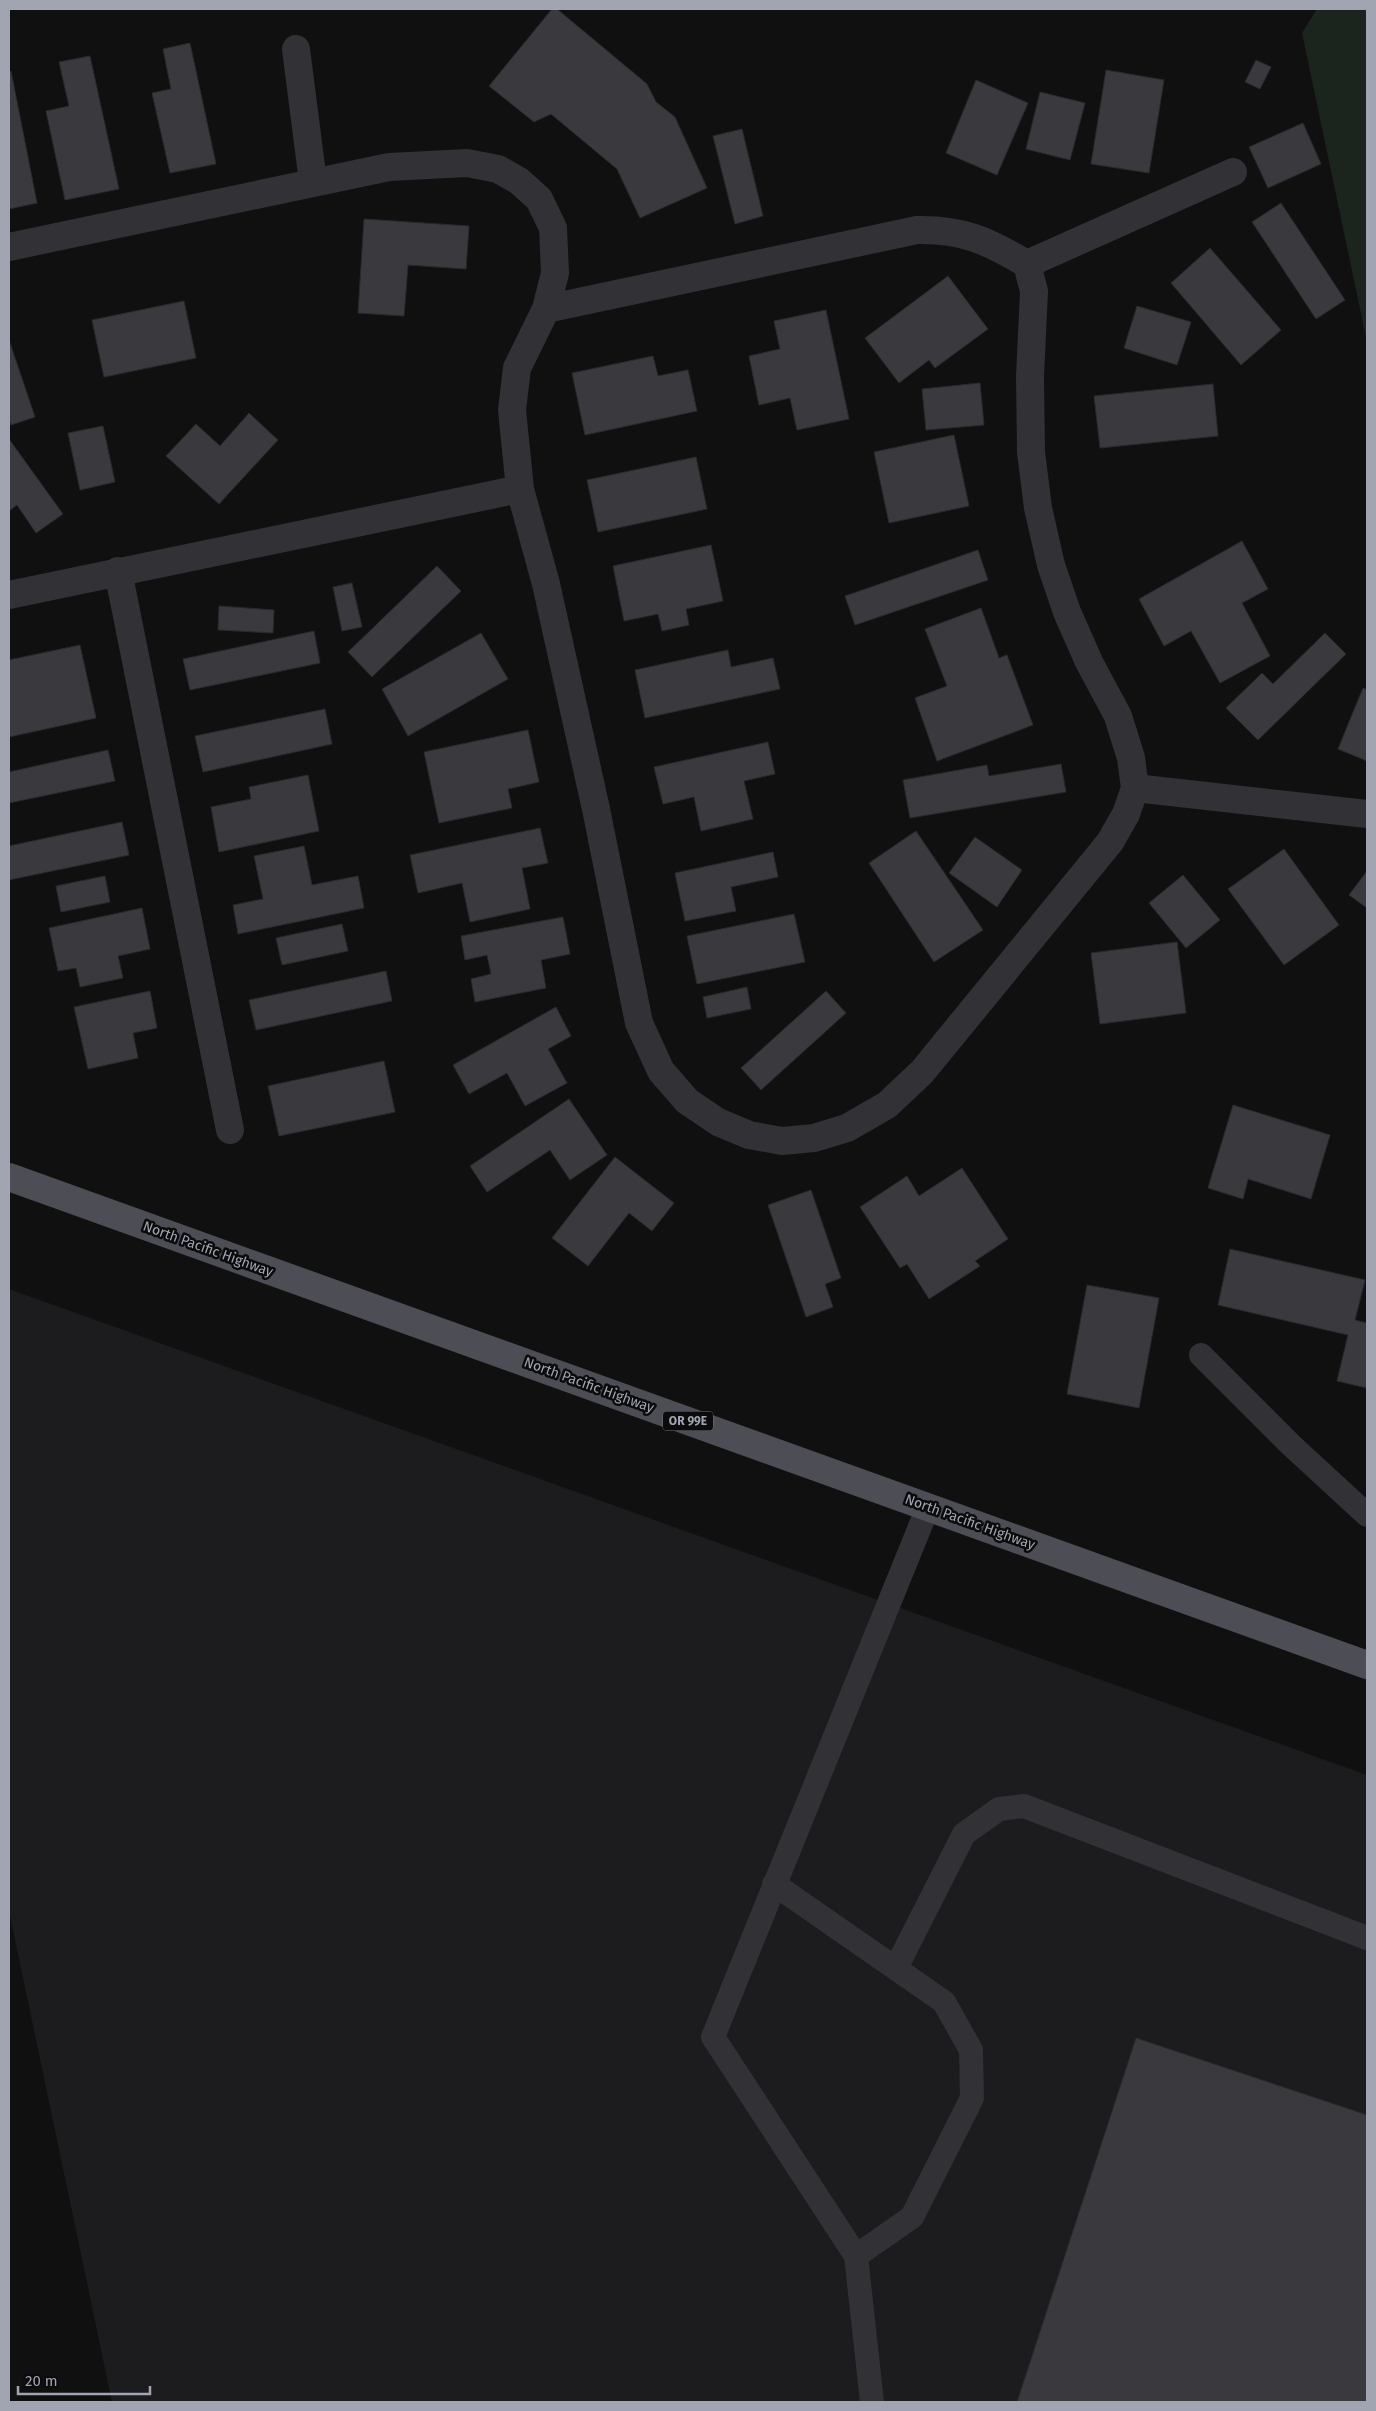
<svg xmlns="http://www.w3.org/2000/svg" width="1376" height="2411" viewBox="0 0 1376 2411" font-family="'Fira Sans',sans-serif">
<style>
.built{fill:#1c1c1e}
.green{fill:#1c241e}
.building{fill:#3a3a3e;stroke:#2a2a2d}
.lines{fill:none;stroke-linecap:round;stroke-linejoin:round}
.lane{stroke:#313136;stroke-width:24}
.street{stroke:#313136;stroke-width:28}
.primary{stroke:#4d4e55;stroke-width:28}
.labels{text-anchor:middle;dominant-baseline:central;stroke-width:5;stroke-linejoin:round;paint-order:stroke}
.shield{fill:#0b0b0c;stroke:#747780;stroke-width:1}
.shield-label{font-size:12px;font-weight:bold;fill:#a1a5b2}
.street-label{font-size:14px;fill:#a1a5b2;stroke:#0b0b0c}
</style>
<rect width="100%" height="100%" fill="#101011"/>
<path class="built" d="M9 1289 1367 1775V2402H112L9 1911Z"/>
<path class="green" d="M1317 9H1367V342L1302 33Z"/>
<path class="building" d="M552 9H557L647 84 656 102 675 117 707 188 640 218 617 169 551 114 534 122 489 86Z
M190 43 216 164 170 173 152 93 171 89 163 49Z
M90 56 119 189 65 200 46 111 69 106 59 62Z
M1256 60 1271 67 1260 89 1245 82Z
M1106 70 1164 80 1149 173 1091 164Z
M11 71 37 203 9 209V72Z
M976 80 1028 103 997 175 946 153Z
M1040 92 1085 103 1070 160 1026 149Z
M1303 123 1321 164 1268 188 1249 147Z
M742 129 763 216 735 224 713 136Z
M1281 203 1345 300 1316 319 1252 222Z
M364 219 469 226 466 269 408 265 404 316 358 313Z
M1210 248 1281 330 1241 365 1171 283Z
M948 276 988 329 935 368 929 360 899 383 865 338Z
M184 301 196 358 104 377 92 320Z
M1137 306 1191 322 1177 365 1124 348Z
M826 310 849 419 797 430 790 398 759 405 749 356 780 349 774 321Z
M9 340 35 417 11 425 9 419Z
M653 356 658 376 688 370 697 411 585 435 572 373Z
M980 383 984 425 926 430 922 389Z
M1213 384 1218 436 1100 448 1094 396Z
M249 413 278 440 219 504 166 456 196 424 220 446Z
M103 426 115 482 80 490 68 433Z
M954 435 969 506 889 523 874 452Z
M9 439 63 514 36 533 17 505 9 511Z
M696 457 707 509 598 532 587 480Z
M1242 541 1268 589 1242 603 1270 656 1220 683 1191 631 1164 646 1139 599Z
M711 545 723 601 686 609 689 625 662 631 658 614 624 621 613 566Z
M978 550 988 580 855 625 845 596Z
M437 566 461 591 372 677 348 652Z
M352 583 362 627 342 631 333 587Z
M219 606 274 610 273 633 218 630Z
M981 608 999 658 1007 655 1033 725 937 761 915 698 947 686 925 629Z
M314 631 320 663 190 690 183 659Z
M481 633 508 679 408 736 382 689Z
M1325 633 1346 654 1258 740 1226 708 1262 673 1273 684Z
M80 645 96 718 9 737V660Z
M728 650 731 667 773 658 780 689 645 718 635 670Z
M1363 688 1367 690V761L1338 749Z
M325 709 332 744 203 772 195 736Z
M528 730 539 782 508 789 512 808 439 823 424 752Z
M768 742 775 774 744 781 753 819 701 831 694 797 663 804 654 767Z
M108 750 115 781 9 803V772Z
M1061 764 1066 792 910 818 903 780 987 765 989 776Z
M308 775 319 831 219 852 211 807 251 799 249 787Z
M122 822 129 855 9 880V846Z
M540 828 548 863 522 868 530 909 470 922 462 883 418 893 410 855Z
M916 831 983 930 934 962 869 863Z
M975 837 1022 870 997 907 949 873Z
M304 846 312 885 358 876 364 908 238 934 233 905 263 899 254 856Z
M1284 849 1339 925 1284 965 1228 889Z
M773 852 778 877 731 887 736 911 685 921 675 873Z
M1367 871V908L1349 895Z
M1183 875 1220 920 1186 948 1149 903Z
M105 876 110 902 61 912 56 886Z
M142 908 150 949 118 956 123 978 80 987 76 968 58 971 49 928Z
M794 914 805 962 697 984 687 936Z
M563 917 570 954 541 960 546 988 475 1002 471 979 491 974 487 955 465 960 461 936Z
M342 924 348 951 282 965 276 938Z
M1177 942 1186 1013 1100 1024 1091 953Z
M386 971 392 1001 256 1030 249 1000Z
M747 987 751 1009 707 1018 703 997Z
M150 991 157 1028 133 1033 138 1058 88 1069 74 1007Z
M826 991 846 1013 761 1090 741 1068Z
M556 1007 571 1036 548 1049 567 1083 525 1106 507 1073 469 1094 453 1065Z
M384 1061 395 1112 279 1136 268 1086Z
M569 1099 607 1155 570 1180 550 1150 487 1192 470 1166Z
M1233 1105 1330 1135 1311 1199 1248 1179 1243 1199 1208 1188Z
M615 1157 674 1203 652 1231 629 1213 588 1266 552 1238Z
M962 1168 1008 1239 975 1261 980 1266 929 1299 907 1264 900 1268 860 1207 907 1176 919 1196Z
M811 1190 841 1278 825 1284 833 1307 806 1317 768 1205Z
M1230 1249 1365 1280 1355 1320 1367 1323V1388L1337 1381 1348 1335 1218 1305Z
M1087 1285 1159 1298 1139 1408 1067 1394Z
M1136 2038 1367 2115V2402H1017Z"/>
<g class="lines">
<path class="lane" d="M1201 1355 1291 1445 1367 1515
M774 1884 944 2002 971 2050 972 2098 912 2217 856 2256
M896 1968 964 1834 999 1809 1024 1806 1367 1938
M872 2402 856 2256 713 2037 928 1507"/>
<path class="street" d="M296 49 313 182
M9 247 389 167 467 163 498 169 519 181 539 199 553 228 555 273 546 309 517 368 512 410 520 489 546 584 596 809 639 1023 661 1071 687 1101 718 1122 749 1135 782 1141 814 1138 847 1128 887 1105 922 1072 1110 842 1126 814 1135 788 1367 814
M1027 264 1233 172
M546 309 917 230C963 229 988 241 1027 264L1034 291 1030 377 1031 452 1038 508 1051 565 1067 612 1089 662 1118 716 1131 758 1135 788
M118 571 230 1130
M9 595 520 489"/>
<path class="primary" d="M9 1177 1367 1665"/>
</g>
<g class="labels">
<rect class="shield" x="663" y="1411.5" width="50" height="19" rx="4"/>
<g class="shield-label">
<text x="688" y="1421">OR 99E</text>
</g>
<g class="street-label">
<text transform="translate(208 1249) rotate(20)">North Pacific Highway</text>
<text transform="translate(589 1385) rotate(20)">North Pacific Highway</text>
<text transform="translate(970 1522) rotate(20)">North Pacific Highway</text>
</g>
</g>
<rect width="1376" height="2411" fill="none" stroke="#a1a5b2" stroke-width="20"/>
<path d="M18 2386v8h132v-8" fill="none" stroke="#a1a5b2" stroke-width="2.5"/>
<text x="25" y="2386" font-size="15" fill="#a1a5b2" stroke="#0b0b0c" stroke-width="4" paint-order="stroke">20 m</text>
</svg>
